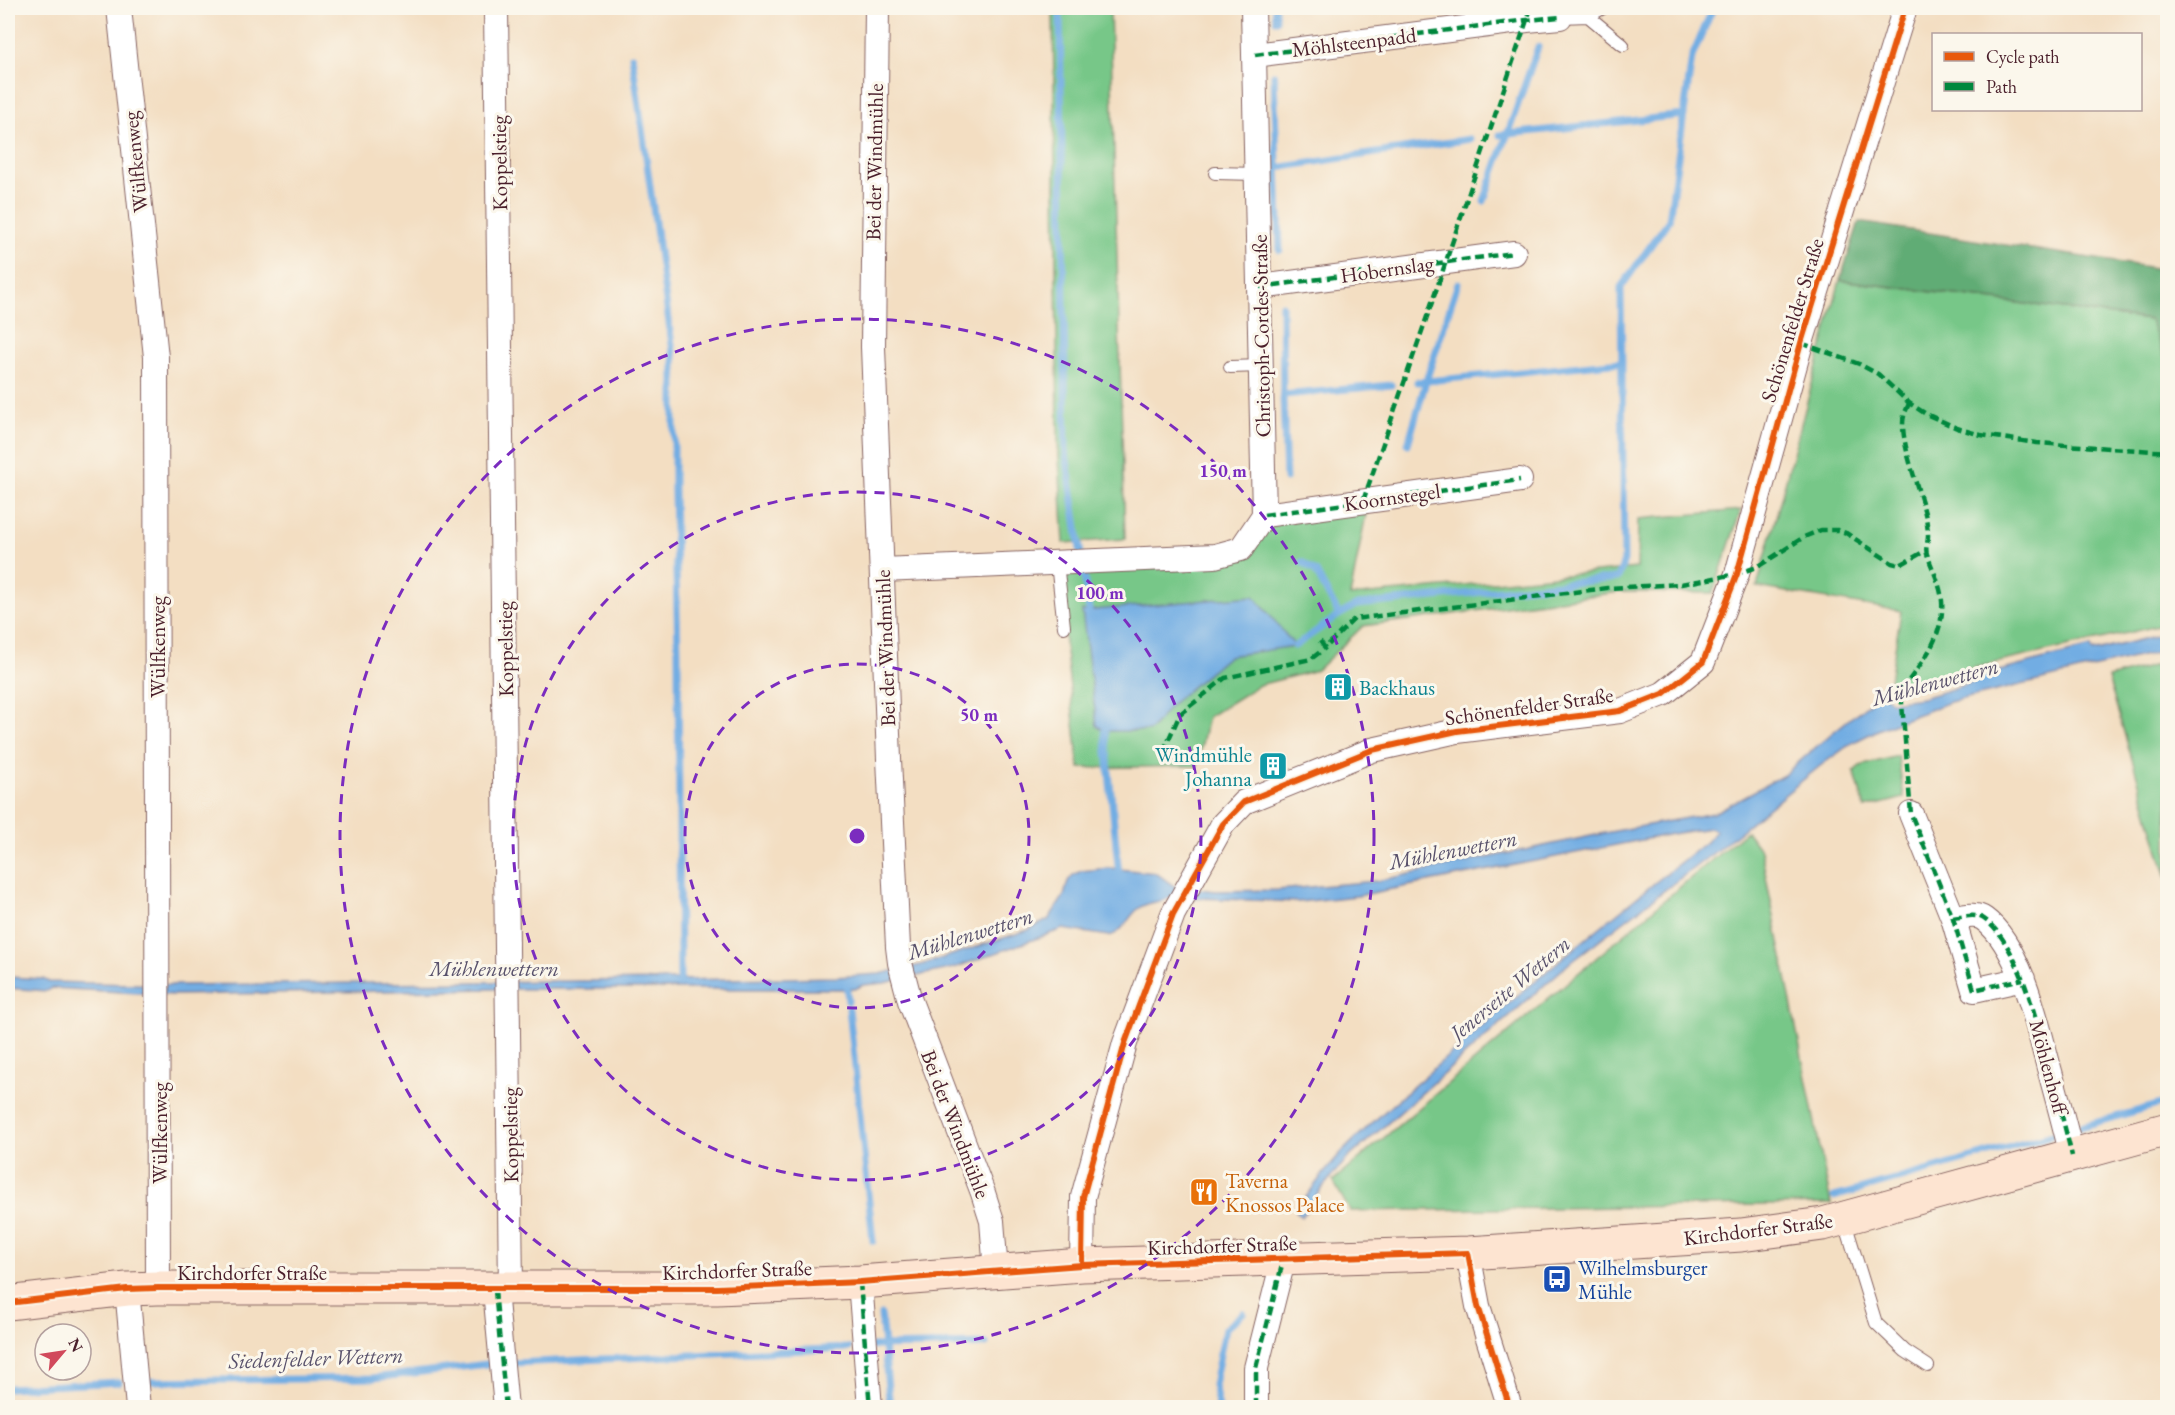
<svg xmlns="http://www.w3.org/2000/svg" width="2175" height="1415" viewBox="0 0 2175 1415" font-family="'EB Garamond',serif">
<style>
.green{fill:#77c788;stroke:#60735a;stroke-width:1.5}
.forest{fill:#61ac74;stroke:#566650;stroke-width:1.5}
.water{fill:#72ade3;stroke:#5e6687;stroke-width:1.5}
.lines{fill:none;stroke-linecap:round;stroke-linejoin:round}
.stream{stroke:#72ade3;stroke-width:7}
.lane-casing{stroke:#856260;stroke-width:14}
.street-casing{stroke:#856260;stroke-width:26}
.secondary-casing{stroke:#856260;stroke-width:35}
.lane{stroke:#fff;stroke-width:12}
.street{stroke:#fff;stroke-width:24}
.secondary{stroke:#fde4d1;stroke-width:33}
.quiet{stroke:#00873e;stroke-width:4.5;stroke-dasharray:9 4.5;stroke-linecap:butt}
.cycleway-casing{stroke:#fbf7ec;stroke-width:10}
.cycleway{stroke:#e8590c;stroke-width:6}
.ring{fill:none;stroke:#7b2cbf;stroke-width:3;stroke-dasharray:10 8}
.labels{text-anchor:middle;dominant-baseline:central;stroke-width:6;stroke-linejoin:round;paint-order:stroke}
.street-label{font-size:21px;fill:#4a1f2b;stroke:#fbf7ec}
.culture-label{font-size:21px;fill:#0d838f;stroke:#fbf7ec;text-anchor:start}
.food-label{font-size:21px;fill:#c56008;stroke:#fbf7ec;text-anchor:start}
.transit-label{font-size:21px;fill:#164399;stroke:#fbf7ec;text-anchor:start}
.water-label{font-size:22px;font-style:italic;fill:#58516b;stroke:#fbf7ec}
.centre{fill:#7b2cbf;stroke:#fbf7ec;stroke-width:3}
.ring-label{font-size:18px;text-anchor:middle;font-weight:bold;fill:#7b2cbf;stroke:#fbf7ec;stroke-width:6;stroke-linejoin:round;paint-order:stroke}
</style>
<rect width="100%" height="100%" fill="#fbf7ec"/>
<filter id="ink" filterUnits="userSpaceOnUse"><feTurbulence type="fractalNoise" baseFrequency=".0167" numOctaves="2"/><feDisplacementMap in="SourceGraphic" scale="12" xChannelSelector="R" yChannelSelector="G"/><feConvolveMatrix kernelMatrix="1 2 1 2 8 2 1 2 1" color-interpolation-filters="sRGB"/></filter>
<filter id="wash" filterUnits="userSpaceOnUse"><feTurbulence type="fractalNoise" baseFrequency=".008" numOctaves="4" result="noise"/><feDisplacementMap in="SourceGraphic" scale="24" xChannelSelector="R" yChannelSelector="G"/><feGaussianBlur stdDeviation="1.35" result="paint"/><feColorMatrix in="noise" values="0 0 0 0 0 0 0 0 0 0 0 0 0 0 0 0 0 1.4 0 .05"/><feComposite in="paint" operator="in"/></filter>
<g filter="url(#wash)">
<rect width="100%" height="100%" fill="#f3dec2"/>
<path class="green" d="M1053 8H1110L1125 539 1064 543 1058 444Z
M1840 280 2150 320 2167 363V624L1889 687 1901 611 1757 587Z
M1367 509 1350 596 1637 568 1638 519 1741 510 1713 593 1619 592 1363 626 1317 670 1259 685 1208 717 1197 766 1079 768 1057 572 1218 563 1268 524Z
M2167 662H2168L2167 878 2108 678Z
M1898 756 1904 798 1865 808 1854 771 1860 766Z
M1746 831 1761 851 1831 1204 1350 1211 1333 1181Z"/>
<path class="forest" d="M1859 222 2167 270V363L2150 320 1840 280Z"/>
<path class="water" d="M1254 596 1295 646 1229 656 1174 702 1150 731H1105L1097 726 1082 611Z
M2167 633V650L1950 702 1880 729 1852 743 1820 766 1716 851 1573 960 1347 1159 1321 1189 1302 1217 1296 1211C1310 1191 1324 1171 1341 1153 1375 1118 1413 1087 1449 1055 1532 981 1619 911 1706 842L1716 831 1710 828 1677 833 1357 896 1299 902 1170 897C1160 904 1148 900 1138 909 1128 917 1123 933 1109 936L1063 929 954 968 884 983 863 985 855 989H495L174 995 51 988 47 991 8 988V977L43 979 49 982 174 985 676 980 836 977 879 974 921 965 1028 930 1048 920 1064 896 1068 881 1073 875 1081 871 1110 868 1156 873 1174 886 1216 891 1278 890 1331 885 1377 881 1610 832 1714 813 1784 775 1832 733 1882 693 1891 702 1922 698 1975 682 1976 677 2091 647 2092 652Z"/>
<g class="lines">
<path class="stream" d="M1060 8 1066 453 1089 610
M1275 8 1276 20
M632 56 674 359V491L678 651 680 985
M1274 75 1280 250
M1500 135 1684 115
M1276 168 1470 139
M1484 201 1538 47
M1282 305 1283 395 1391 385
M1417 382 1622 362
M1283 395 1286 479
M1408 444 1426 381 1458 283
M1339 615 1357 605 1618 578 1624 561 1621 287 1669 220 1692 57 1713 8
M1295 646 1339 615 1316 572 1302 562
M1105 731 1119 875
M846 982 848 1001
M849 1009 873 1241
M1834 1197 2168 1102
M881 1315 890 1408
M873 1346 986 1344
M513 1363 849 1348
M147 1381 373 1378 487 1364
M8 1388 119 1382
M1219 1408 1214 1385 1225 1329 1243 1313"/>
</g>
</g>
<g filter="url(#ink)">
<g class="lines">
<g class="lane-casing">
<path id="lane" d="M1588 16 1623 45
M1560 17 1588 16 1603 8
M1215 173 1257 174
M1230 367 1262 366
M1057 563 1064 627
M1844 1219 1876 1323 1905 1351 1928 1366"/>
</g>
<g class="street-casing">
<path id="street" d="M119 8 156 357 158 1288
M496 8 511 1290
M877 8 873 347 889 759 898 947 900 963 910 1001 983 1193 992 1221 996 1272
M1255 55 1527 20 1560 17
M1260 287 1514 253
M1264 515 1520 480
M882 570 1215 556 1241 549 1264 515 1253 8
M1911 814 1953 918 1974 990 2023 979
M1953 918C1963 917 1976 913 1984 919 2020 945 2038 1026 2049 1068 2057 1097 2065 1127 2072 1156
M1468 1253 1478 1306 1510 1408
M1082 1265 1083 1197 1125 1043 1173 914 1223 824 1244 802 1372 750 1457 731 1620 711 1663 694 1703 662 1737 574 1801 343 1905 8
M860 1282 870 1408
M127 1289 138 1408
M495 1290 506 1408
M1256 1408V1368L1283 1261"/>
</g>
<g class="secondary-casing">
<path id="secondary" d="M8 1303 127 1289 158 1288H717L860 1282 1082 1265 1468 1253 1741 1235 1823 1224 2168 1129"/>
</g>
<use href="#lane" class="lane"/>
<use href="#street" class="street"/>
<use href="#secondary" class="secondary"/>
<path class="quiet" d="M1255 55 1527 20 1560 17
M1260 287 1514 253
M1801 343 1859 364 1878 374 1909 403 1926 414 1957 428 1981 435 2037 443 2168 452
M1909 403C1908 407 1905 411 1904 416 1898 438 1921 493 1926 518 1927 524 1928 530 1928 536 1928 542 1925 548 1927 554 1936 579 1947 595 1940 624 1934 650 1916 670 1901 691L1911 814 1953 918 1974 990 2023 979
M1363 501 1440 279 1531 8
M1264 515 1520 480
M1320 641 1325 648 1354 619 1607 588 1681 584 1737 574 1759 566 1804 537 1821 530H1838L1846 533 1892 563 1900 565 1925 551
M1163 752 1180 714 1225 678 1311 659 1325 648
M1953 918C1963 917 1976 913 1984 919 2020 945 2038 1026 2049 1068 2057 1097 2065 1127 2072 1156
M860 1282 870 1408
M495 1290 506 1408
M1256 1408V1368L1283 1261"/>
<g class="cycleway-casing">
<path id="cycleway" d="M1082 1265 1083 1197 1125 1043 1173 914 1223 824 1244 802 1372 750 1457 731 1620 711 1663 694 1703 662 1737 574 1801 343 1905 8
M8 1303 127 1289 158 1288H717L860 1282 1082 1265 1468 1253 1478 1306 1510 1408"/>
</g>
<use href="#cycleway" class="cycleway"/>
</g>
</g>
<g class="ring">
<circle cx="857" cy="836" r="172"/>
<circle cx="857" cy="836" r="344"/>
<circle cx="857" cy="836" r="517"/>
</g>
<defs>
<g id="building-square" transform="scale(1.5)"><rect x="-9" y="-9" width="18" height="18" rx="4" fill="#0f9aa8" stroke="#fbf7ec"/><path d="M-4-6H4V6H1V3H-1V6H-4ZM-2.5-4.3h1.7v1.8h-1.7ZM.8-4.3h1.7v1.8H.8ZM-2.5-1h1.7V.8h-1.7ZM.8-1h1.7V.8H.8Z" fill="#fff"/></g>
<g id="restaurant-square" transform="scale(1.5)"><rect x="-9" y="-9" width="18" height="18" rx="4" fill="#e8710a" stroke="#fbf7ec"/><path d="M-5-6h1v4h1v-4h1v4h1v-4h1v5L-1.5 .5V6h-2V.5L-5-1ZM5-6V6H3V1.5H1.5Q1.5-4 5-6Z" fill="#fff"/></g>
<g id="bus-square" transform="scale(1.5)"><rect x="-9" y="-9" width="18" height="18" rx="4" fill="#1a4fb4" stroke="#fbf7ec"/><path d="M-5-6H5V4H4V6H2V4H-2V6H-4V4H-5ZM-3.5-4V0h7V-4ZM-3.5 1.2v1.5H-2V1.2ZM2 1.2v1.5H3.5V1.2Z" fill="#fff"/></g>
</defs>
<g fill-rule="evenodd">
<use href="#building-square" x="1338" y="687"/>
<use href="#building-square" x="1273" y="766"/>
<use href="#restaurant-square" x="1204" y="1192"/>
<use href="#bus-square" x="1557" y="1279"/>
</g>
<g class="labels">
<g class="street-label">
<text transform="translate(1354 42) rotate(-7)">Möhlsteenpadd</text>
<text transform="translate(135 162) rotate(-96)">Wülfkenweg</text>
<text transform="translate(874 162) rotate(-89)">Bei der Windmühle</text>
<text transform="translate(499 163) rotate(-91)">Koppelstieg</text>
<text transform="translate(1387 269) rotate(-8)">Hobernslag</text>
<text transform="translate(1792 320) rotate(-73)">Schönenfelder Straße</text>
<text transform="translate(1261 336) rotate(-91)">Christoph-Cordes-Straße</text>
<text transform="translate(1392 497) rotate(-8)">Koornstegel</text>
<text transform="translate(157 647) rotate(-90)">Wülfkenweg</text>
<text transform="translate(885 648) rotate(-92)">Bei der Windmühle</text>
<text transform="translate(505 649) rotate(-91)">Koppelstieg</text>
<text transform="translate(1529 706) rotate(-8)">Schönenfelder Straße</text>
<text transform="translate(2049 1067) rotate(75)">Möhlenhoff</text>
<text transform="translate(956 1124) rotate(69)">Bei der Windmühle</text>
<text transform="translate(159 1133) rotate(-90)">Wülfkenweg</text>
<text transform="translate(510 1135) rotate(-91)">Koppelstieg</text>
<text transform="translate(1758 1229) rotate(-7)">Kirchdorfer Straße</text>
<text transform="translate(1222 1245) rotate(-2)">Kirchdorfer Straße</text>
<text transform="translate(737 1270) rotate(-2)">Kirchdorfer Straße</text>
<text x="252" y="1272">Kirchdorfer Straße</text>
</g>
<g class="culture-label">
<text x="1359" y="687">Backhaus</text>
<text x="1252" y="754" text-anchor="end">Windmühle<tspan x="1252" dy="24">Johanna</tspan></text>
</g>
<g class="food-label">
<text x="1225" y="1180">Taverna<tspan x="1225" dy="24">Knossos Palace</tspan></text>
</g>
<g class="transit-label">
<text x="1578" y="1267">Wilhelmsburger<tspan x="1578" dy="24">Mühle</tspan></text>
</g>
<g class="water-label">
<text transform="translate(1935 682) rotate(-15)">Mühlenwettern</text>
<text transform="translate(1453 850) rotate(-11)">Mühlenwettern</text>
<text transform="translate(970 934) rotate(-17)">Mühlenwettern</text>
<text x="494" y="968">Mühlenwettern</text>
<text transform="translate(1510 988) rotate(-40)">Jenerseite Wettern</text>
<text transform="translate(316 1358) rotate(-2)">Siedenfelder Wettern</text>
</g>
</g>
<circle cx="857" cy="836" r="9" class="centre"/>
<g class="ring-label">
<text x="1223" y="477">150 m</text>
<text x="1100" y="599">100 m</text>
<text x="979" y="721">50 m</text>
</g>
<rect width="2175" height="1415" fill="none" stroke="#fbf7ec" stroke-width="30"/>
<rect x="1932" y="33" width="210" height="78" fill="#fbf7ec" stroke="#b4a19f" stroke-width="1.5"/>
<rect x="1944" y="52" width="30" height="9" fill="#e8590c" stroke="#b4a19f" stroke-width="1.5"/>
<text x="1986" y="63" font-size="18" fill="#4a1f2b">Cycle path</text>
<rect x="1944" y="82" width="30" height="9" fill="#00873e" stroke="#b4a19f" stroke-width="1.5"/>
<text x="1986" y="93" font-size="18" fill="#4a1f2b">Path</text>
<g transform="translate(63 1352) rotate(61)"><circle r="28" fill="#fbf7ec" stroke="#b4a19f" stroke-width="1.5"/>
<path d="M0-4.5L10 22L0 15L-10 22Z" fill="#d1495b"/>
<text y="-9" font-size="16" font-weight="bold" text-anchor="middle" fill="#4a1f2b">N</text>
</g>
</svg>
